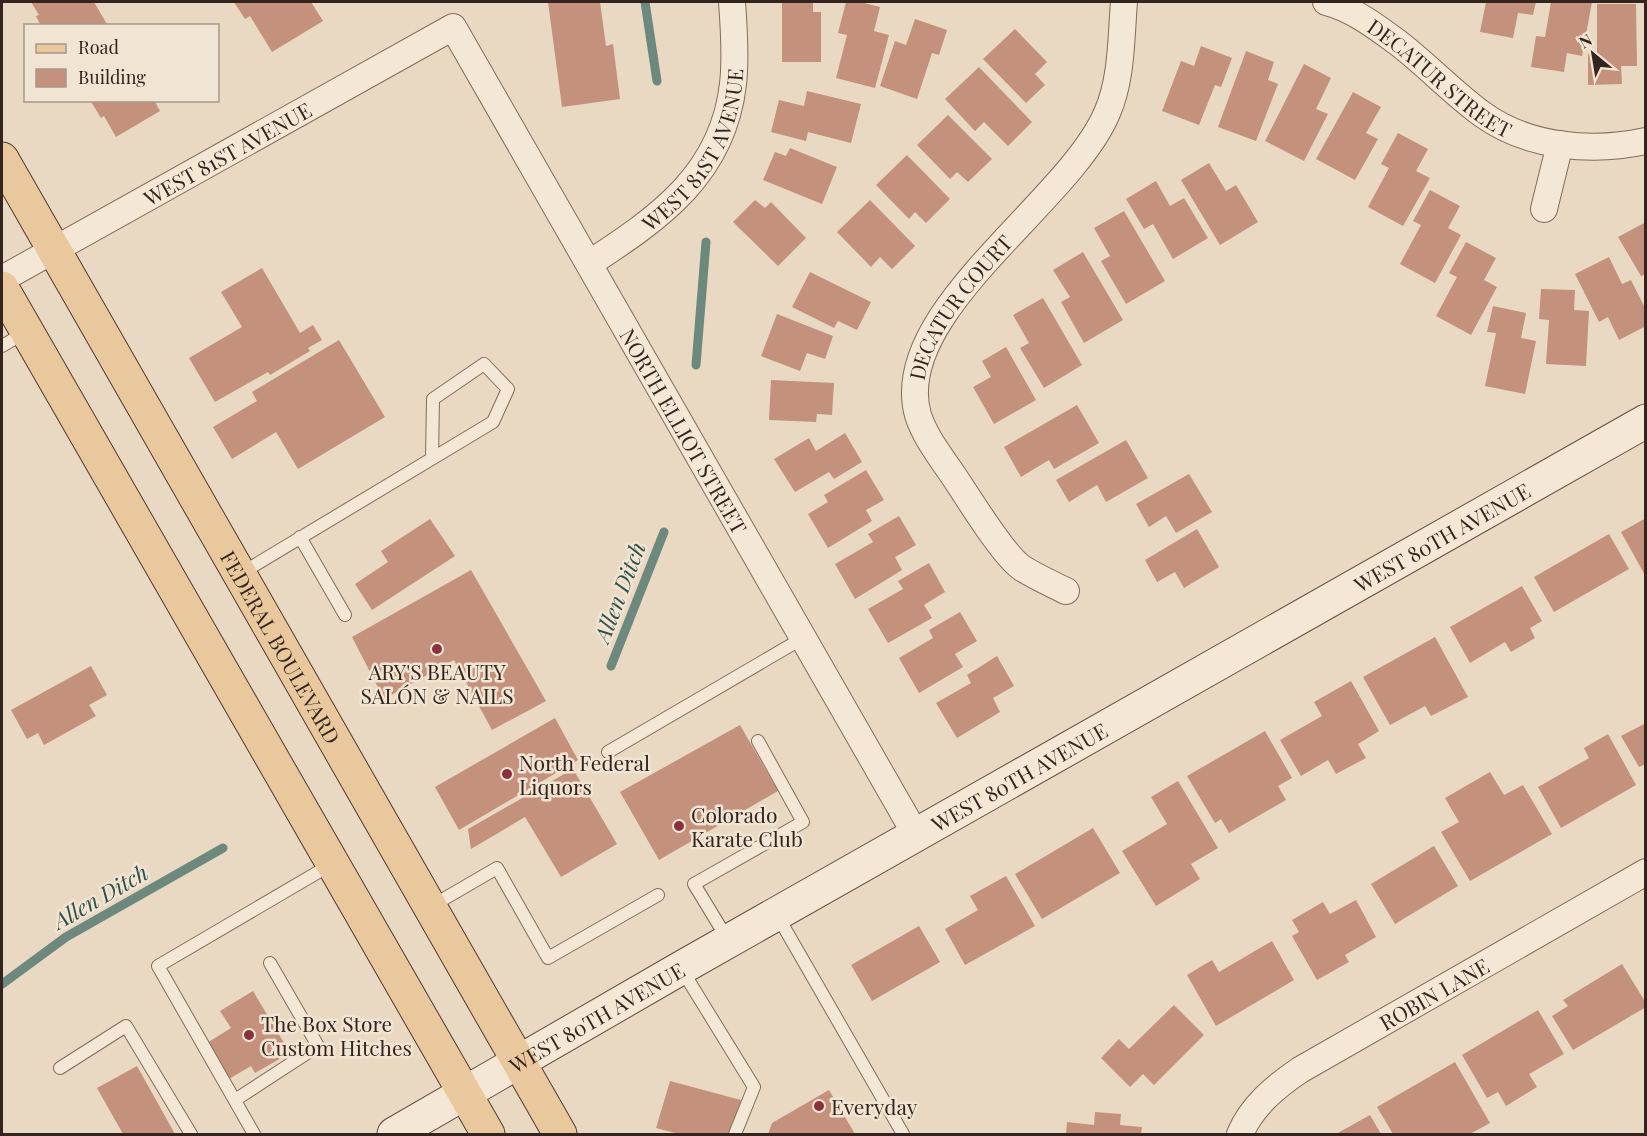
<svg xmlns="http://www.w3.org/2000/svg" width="1647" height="1136" viewBox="0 0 1647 1136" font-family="'Playfair Display',serif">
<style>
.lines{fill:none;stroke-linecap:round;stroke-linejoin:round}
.stream{stroke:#6d897e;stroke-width:9}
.building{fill:#c4917c}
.lane-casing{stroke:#826b5b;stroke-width:14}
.street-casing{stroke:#826b5b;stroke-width:28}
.secondary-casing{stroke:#634c3f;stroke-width:35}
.primary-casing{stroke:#503a2f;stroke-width:35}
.lane{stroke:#f5e7d5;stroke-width:12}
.street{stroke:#f5e7d5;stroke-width:26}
.secondary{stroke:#f5e7d5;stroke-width:33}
.primary{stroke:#e9c89e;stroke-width:33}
.poi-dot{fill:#8b313e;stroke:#f1e4d2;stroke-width:2}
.labels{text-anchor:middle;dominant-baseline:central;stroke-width:5;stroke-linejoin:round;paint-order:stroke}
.street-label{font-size:21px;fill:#33251e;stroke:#f1e4d2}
.poi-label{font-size:21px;fill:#33251e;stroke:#f1e4d2;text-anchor:start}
.water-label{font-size:22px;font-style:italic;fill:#2f514b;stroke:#f1e4d2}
</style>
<rect width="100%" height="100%" fill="#e9d9c3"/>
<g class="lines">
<path class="stream" d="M645 2 657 81
M696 365 706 242
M611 666 664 532
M2 984 66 937 223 848"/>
</g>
<path class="building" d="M31 2H94L108 26H41L36 16 39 15Z
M234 2H311L323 21 272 52 250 16 245 19Z
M548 2H600L606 46 613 44 620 99 562 107Z
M782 2H813V12H821V62H782Z
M846 2H860L880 7 874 31 889 35 875 88 836 78 847 35 838 33Z
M1486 2 1494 3 1495 2H1536L1533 15 1518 13 1513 38 1480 32Z
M1551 2H1592L1582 56 1567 53 1564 72 1531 67 1536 36 1545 37Z
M1597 4H1636L1637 66H1621L1622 84 1588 85V54H1597Z
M915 19 947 30 939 55 932 53 917 99 880 86 895 41 906 45Z
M1015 29 1047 62 1035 74 1045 85 1026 103 983 59Z
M1201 46 1232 58 1221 87 1215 85 1199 125 1162 111 1181 61 1194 66Z
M1246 51 1274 62 1268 80 1278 84 1256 141 1218 127Z
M1304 64 1331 78 1316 109 1328 114 1304 161 1265 141Z
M979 67 1032 122 1008 146 984 122 975 131 945 99Z
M807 91 861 104 851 143 808 132 806 141 771 132 779 100 804 106Z
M1353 92 1381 107 1366 133 1378 139 1355 180 1316 159Z
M90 100H154L160 111 116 137 104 116 101 118Z
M948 115 992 159 968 182 957 172 950 179 917 145Z
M1398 133 1428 149 1416 171 1430 178 1403 226 1368 207 1389 168 1381 164Z
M790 148 837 167 822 204 763 180 775 152 786 156Z
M907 155 950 199 926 223 915 212 909 219 876 185Z
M1209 163 1226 191 1236 185 1258 222 1220 245 1181 180Z
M1156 181 1170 206 1184 198 1208 238 1173 259 1153 224 1144 229 1126 199Z
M1430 190 1460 206 1448 228 1461 235 1435 283 1400 264 1421 225 1413 221Z
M755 200 765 208 771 202 806 238 778 266 733 222Z
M870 200 915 246 892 269 880 257 871 267 837 232Z
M1124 211 1165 281 1126 304 1101 261 1110 256 1094 228Z
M1646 222V274L1641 276 1618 237Z
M1466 242 1496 258 1484 280 1497 287 1471 335 1436 316 1457 277 1449 273Z
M1083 252 1123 320 1084 343 1061 302 1070 297 1053 270Z
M1609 257 1622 284 1631 280 1646 310V326L1619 340 1608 317 1599 322 1575 274Z
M262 268 300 333 313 325 322 340 308 348 310 351 270 375 268 372 215 402 189 358 242 327 221 292Z
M810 272 871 302 857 330 838 321 834 328 792 307Z
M1541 289 1575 290 1574 310 1589 311 1586 366 1546 364 1549 320 1539 319Z
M1043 298 1082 365 1044 388 1020 348 1029 343 1013 315Z
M1493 306 1526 313 1521 338 1536 341 1525 394 1485 386 1496 333 1487 332Z
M777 314 833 336 825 359 807 353 800 371 761 356Z
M339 340 385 417 298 469 276 432 232 459 213 427 257 401 252 392Z
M1006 347 1036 400 994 424 973 387 991 377 982 361Z
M771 380 834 383 832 415 817 414 816 422 769 420Z
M1077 405 1099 443 1054 469 1049 460 1021 477 1004 447Z
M845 433 862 462 834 479 829 472 795 492 774 459 809 438 816 451Z
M1126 440 1148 478 1106 502 1097 485 1069 502 1056 480Z
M866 470 884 500 866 510 872 521 828 548 808 514 828 502 824 495Z
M1189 474 1212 512 1176 533 1166 516 1149 527 1136 504Z
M899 516 916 545 895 557 902 570 855 599 835 564 873 542 868 534Z
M1646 518V577L1621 532Z
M430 519 455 556 372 610 355 584 388 562 381 551Z
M1197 529 1219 567 1184 588 1175 572 1157 582 1145 560Z
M1609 534 1629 569 1554 612 1534 577Z
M929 563 945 592 924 605 932 618 888 643 868 609 903 589 898 581Z
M471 570 546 701 492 730 454 660 384 699 352 637Z
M1522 586 1542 621 1530 628 1535 638 1511 652 1505 642 1470 663 1450 627Z
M960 612 977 641 955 654 963 667 919 693 899 658 933 638 929 630Z
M1435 637 1468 697 1431 716 1425 706 1390 725 1363 677Z
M997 656 1014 686 993 698 1000 712 957 738 936 703 971 683 967 675Z
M91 666 107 695 89 705 96 716 44 745 38 733 27 739 11 710Z
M1351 681 1379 731 1358 744 1366 758 1336 774 1328 760 1301 776 1280 740 1322 716 1314 702Z
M555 718 578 760 459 830 435 787Z
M1646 723V764L1639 767 1621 736Z
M740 725 778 791 659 860 620 792Z
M1265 731 1292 778 1278 786 1286 800 1229 833 1221 819 1215 823 1187 776Z
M1608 734 1636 785 1561 828 1538 787 1589 758 1584 748Z
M573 769 617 844 561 877 525 817 471 849 468 829Z
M1490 772 1504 795 1523 785 1552 834 1470 881 1441 832 1459 822 1445 798Z
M1178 781 1218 848 1191 864 1200 879 1156 906 1122 851 1167 824 1151 797Z
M1093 828 1120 873 1042 919 1015 874Z
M1434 846 1458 886 1395 924 1371 884Z
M1006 876 1035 926 965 965 945 929 978 910 970 896Z
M1356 900 1376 937 1345 955 1349 962 1317 980 1292 936 1299 932 1292 920 1323 902 1330 914Z
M919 926 940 962 872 1001 851 965Z
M1272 941 1294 980 1216 1026 1187 975 1212 960 1219 972Z
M1622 964 1646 1003V1007L1573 1050 1552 1016 1568 1006 1563 1000Z
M253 991 290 1053 255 1073 251 1066 229 1079 207 1043 231 1028 220 1011Z
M1174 1005 1204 1035 1154 1085 1143 1074 1130 1087 1101 1058 1119 1039 1129 1049Z
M1538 1010 1564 1054 1529 1074 1537 1087 1506 1106 1498 1092 1487 1098 1462 1055Z
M1455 1062 1490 1123 1470 1134H1393L1377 1107Z
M137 1066 175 1134H123L97 1088Z
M670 1081 741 1100 731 1134H679L656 1128Z
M829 1090 855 1134H768L772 1123Z
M1095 1112 1121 1114 1120 1125 1142 1127 1141 1134H1066L1067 1122 1094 1125Z
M1370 1115 1381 1134H1336Z"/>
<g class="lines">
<g class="lane-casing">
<path id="lane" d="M2 346 26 332
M300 537 345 615
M240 574 493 422 508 389 484 364 433 399 432 458
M608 752 803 638
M430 907 497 868 548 958 658 895
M777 915 903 1134
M728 940 694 884 803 822 758 741
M682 970 754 1087 735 1134
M60 1068 126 1026 191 1134
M235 1100 318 1046 270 963
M254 1134 158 966 332 864"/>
</g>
<g class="street-casing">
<g id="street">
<path id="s1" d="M1326 2C1353 9 1375 26 1397 42 1427 65 1452 92 1482 114 1527 147 1592 153 1646 141"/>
<path d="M1544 209 1560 144"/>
<path id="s2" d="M590 263C659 218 723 174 733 84 736 58 734 28 732 2"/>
<path id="s3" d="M2 279 453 27 916 835"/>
<path id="s4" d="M1066 591C1052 584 1036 577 1022 568 1004 556 971 502 957 481 944 461 925 438 918 415 889 313 1069 203 1107 113 1122 79 1121 38 1124 2"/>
<path id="s5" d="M1240 1134C1252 1106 1275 1087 1300 1070L1646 872"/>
</g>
</g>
<g class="secondary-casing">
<g id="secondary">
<path id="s6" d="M394 1134 681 968 1646 421"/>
</g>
</g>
<g class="primary-casing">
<g id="primary">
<path id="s7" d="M2 159 560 1134"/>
<path d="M2 288 488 1134"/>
</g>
</g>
<use href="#lane" class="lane"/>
<use href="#street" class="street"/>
<use href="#secondary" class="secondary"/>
<use href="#primary" class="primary"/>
</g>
<g class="poi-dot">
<circle cx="437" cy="649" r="6"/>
<circle cx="507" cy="774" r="6"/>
<circle cx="679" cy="826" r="6"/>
<circle cx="249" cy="1035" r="6"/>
<circle cx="819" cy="1106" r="6"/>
</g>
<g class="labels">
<g class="street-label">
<text stroke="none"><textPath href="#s1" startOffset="138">DECATUR STREET</textPath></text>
<text stroke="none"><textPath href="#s2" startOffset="160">WEST 81ST AVENUE</textPath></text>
<text stroke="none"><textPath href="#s3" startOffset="258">WEST 81ST AVENUE</textPath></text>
<text stroke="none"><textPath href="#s4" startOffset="357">DECATUR COURT</textPath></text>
<text stroke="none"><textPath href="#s3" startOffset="982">NORTH ELLIOT STREET</textPath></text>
<text stroke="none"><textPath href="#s6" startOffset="1206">WEST 80TH AVENUE</textPath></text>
<text stroke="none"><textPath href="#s7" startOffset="562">FEDERAL BOULEVARD</textPath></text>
<text stroke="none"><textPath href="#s6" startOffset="720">WEST 80TH AVENUE</textPath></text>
<text stroke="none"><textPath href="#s5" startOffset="243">ROBIN LANE</textPath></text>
<text stroke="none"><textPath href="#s6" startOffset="234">WEST 80TH AVENUE</textPath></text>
</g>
<g class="poi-label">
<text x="437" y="671" text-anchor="middle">ARY'S BEAUTY<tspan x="437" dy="24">SALÓN &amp; NAILS</tspan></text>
<text x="519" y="762">North Federal<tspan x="519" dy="24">Liquors</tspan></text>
<text x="691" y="814">Colorado<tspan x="691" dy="24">Karate Club</tspan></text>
<text x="261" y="1023">The Box Store<tspan x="261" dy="24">Custom Hitches</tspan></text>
<text x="831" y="1106">Everyday</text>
</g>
<g class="water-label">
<text transform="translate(619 592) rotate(-69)">Allen Ditch</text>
<text transform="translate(100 896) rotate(-30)">Allen Ditch</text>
</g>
</g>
<rect width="1647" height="1136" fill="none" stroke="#33251e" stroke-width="6"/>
<rect x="24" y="24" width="195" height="78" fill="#f1e4d2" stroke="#a5988a" stroke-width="1.5"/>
<rect x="36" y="44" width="30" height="9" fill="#e9c89e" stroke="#a5988a" stroke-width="1.5"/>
<text x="78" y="54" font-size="18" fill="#33251e">Road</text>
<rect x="36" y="69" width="30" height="18" fill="#c4917c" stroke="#a5988a" stroke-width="1.5"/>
<text x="78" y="84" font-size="18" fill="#33251e">Building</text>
<g transform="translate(1593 54) rotate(330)" stroke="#f1e4d2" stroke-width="4.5" paint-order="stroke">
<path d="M0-4.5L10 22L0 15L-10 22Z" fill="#33251e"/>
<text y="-9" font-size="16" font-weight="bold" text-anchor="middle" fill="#33251e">N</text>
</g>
</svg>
